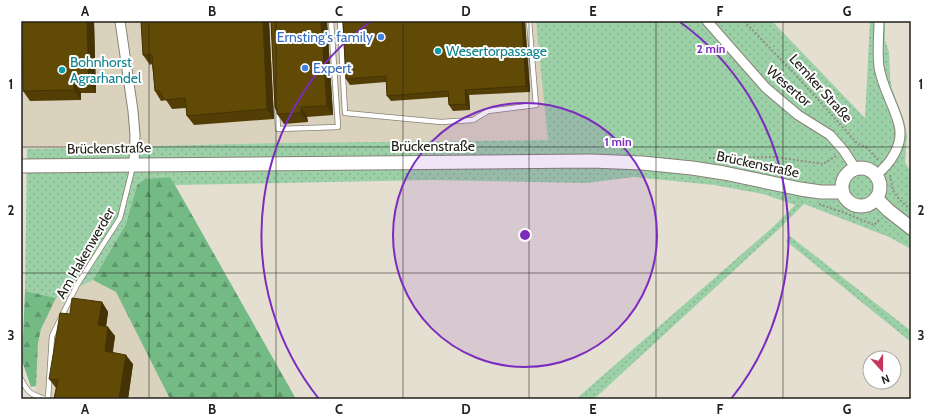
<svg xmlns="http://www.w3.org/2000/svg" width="932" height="420" viewBox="0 0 932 420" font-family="Cabin,sans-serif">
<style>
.built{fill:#dbd2be}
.grass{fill:url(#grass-dots)}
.forest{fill:url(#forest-firs)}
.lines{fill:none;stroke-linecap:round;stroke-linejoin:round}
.lane-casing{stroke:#878276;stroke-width:6}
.street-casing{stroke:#878276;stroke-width:11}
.secondary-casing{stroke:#878276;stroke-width:15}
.path{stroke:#928e84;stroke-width:2;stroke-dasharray:2 2;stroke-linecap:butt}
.lane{stroke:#fff;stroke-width:4.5}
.street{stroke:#fff;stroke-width:9}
.secondary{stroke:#fff;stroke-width:13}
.wall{fill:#533f05}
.shaded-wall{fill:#443304}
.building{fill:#614906;stroke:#443304}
.grid{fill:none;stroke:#22201b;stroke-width:1;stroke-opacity:0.55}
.ring{fill:none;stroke:#7b2cbf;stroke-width:2}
.shop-dot{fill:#3f7fe0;stroke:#fff;stroke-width:1.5}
.culture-dot{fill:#0f9aa8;stroke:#fff;stroke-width:1.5}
.labels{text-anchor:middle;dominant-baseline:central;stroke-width:4;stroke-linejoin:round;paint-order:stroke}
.shop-label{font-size:14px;fill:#366cbe;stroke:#fff;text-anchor:end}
.culture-label{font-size:14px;fill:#0d838f;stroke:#fff;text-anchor:start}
.street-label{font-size:14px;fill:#22201b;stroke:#fff}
.centre{fill:#7b2cbf;stroke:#fff;stroke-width:2}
.ring-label{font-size:12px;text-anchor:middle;font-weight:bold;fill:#7b2cbf;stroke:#fff;stroke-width:4;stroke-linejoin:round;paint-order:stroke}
.neatline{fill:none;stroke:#22201b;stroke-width:1.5}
.grid-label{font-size:13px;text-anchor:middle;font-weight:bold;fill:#22201b}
</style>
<defs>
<pattern id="grass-dots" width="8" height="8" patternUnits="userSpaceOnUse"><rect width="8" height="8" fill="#9cd0a7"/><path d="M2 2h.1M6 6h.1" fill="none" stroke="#86b28f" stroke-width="1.8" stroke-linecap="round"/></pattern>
<pattern id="forest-firs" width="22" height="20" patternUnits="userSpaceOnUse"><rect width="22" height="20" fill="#74ba85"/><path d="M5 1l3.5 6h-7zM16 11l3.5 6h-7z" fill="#5f976c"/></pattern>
</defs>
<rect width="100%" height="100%" fill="#e5dfd2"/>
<path class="built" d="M21 21H536L549 140 277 143 21 149Z
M93 280 116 292 170 399H35L38 343 41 329 56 298Z"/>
<path class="grass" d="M536 21H772L865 118 870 21H885V40L889 52 890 77 892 89 904 121 907 136 905 162 911 172V249L889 237 804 204 778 230 594 399H576L774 226 795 205 763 194 714 185 634 177 586 183 430 180 175 185 170 177 146 179 137 185 126 224 93 280 56 298 25 291 27 149 277 143 548 140Z
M790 236 911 331V342L786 241Z"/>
<path class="forest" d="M170 177 175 185 296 399H170L116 292 93 280 126 224 137 185 145 179Z
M25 291 56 298 41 329 38 343 36 386 31 387 22 361Z"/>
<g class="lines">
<g class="lane-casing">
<path id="lane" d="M340 21 345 113 441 122 473 120 488 111 536 105 529 21
M277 111 278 129 338 127 331 21
M21 379C28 393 30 394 45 399
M48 399 52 336 77 285 120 218 133 166"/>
</g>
<g class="street-casing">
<path id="street" d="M120 21 133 111 135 135 134 164
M707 21 766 88 798 115 830 135 844 151 855 168
M876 175C890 164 904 145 899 125 894 105 882 87 879 67 877 53 879 35 879 21"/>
</g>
<g class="secondary-casing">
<path id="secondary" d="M21 166 591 161 642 163 692 168 724 173 800 189 821 192H842
M842 187a19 19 0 1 1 38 0a19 19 0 1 1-38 0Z
M876 198 888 210 911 228"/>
</g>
<path class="path" d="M744 21 793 72 857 143 867 148 878 160
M709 158 775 157 823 164 836 156
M890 175 893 191 899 199 911 210
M819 204 845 213 874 225 880 219"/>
<use href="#lane" class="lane"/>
<use href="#street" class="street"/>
<use href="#secondary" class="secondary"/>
</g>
<path class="wall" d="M22 21H94L96 93H81V100L30 101 23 91Z
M141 21H269L274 119 194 125 187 116 186 108 172 109 166 100 161 101 155 91 152 64 150 65 143 55Z
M271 21H327L333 115 307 117 308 122 284 124 277 114V112L275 108Z
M343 21H525L530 92 469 95 470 110 453 111 449 105 448 97 391 101 387 96 386 82 350 85 346 79Z
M102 302 108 312 106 326 115 336 113 352 133 364 128 399H54L56 388 49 379 70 314Z"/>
<path class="shaded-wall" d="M87 21H94L96 93 89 82Z
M263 21H269L274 119 267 109Z
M321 21H327L333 115 327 106Z
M522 21H525L530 92 526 86Z
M74 83 81 93V100L74 90Z
M465 90 469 95 470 110 466 104Z
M301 107 307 117 308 122 301 113Z
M102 302 108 312 105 335 98 325Z
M108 327 115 336 111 361 105 351Z
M126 355 133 364 128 399H119Z"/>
<path class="building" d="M22 21H87L89 82 74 83V90L23 91Z
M141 21H263L267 109 187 116 185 98 165 100 159 91H155L152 55H143Z
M271 21H321L327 106 301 107V113L277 114V108H275Z
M343 21H522L526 86 465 90 466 104 449 105 448 91 387 96 386 76 346 79Z
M72 298 102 302 98 325 108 327 105 351 126 355 119 399H54L58 380 49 379 60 313 70 314Z"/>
<path class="grid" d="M149 21V399M276 21V399M403 21V399M529 21V399M656 21V399M783 21V399M21 147H911M21 273H911"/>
<circle cx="525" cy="235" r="132" fill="#7b2cbf" fill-opacity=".12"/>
<g class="ring">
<circle cx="525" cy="235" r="132"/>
<path d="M319 399A263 263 0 0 1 370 22M680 22A263 263 0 0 1 731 399"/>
</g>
<g class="shop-dot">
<circle cx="381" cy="37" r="4"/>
<circle cx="305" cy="68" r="4"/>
</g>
<g class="culture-dot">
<circle cx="438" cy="51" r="4"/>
<circle cx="62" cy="70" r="4"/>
</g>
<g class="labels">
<g class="shop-label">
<text x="373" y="37">Ernsting's family</text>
<text x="313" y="68" text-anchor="start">Expert</text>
</g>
<g class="culture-label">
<text x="446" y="51">Wesertorpassage</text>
<text x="70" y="62">Bohnhorst<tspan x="70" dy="16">Agrarhandel</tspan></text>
</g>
<g class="street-label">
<text transform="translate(789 86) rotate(41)">Wesertor</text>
<text transform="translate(821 88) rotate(48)">Lemker Straße</text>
<text x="433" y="146">Brückenstraße</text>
<text transform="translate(109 148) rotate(-1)">Brückenstraße</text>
<text transform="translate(758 164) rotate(12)">Brückenstraße</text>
<text transform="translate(85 253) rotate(-60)">Am Hakenwerder</text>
</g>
</g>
<circle cx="525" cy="235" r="6" class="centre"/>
<g class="ring-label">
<text x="711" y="53">2 min</text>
<text x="618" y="146">1 min</text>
</g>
<rect width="932" height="420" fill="none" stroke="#ffffff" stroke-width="44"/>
<g transform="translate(882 370) rotate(159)"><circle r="19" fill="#ffffff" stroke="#a7a6a4"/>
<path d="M0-3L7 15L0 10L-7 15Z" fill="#c5365d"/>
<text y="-6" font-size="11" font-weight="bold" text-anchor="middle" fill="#22201b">N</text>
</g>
<rect x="22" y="22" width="888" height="376" class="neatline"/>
<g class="grid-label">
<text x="85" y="16">A</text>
<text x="212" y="16">B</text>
<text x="339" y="16">C</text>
<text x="466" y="16">D</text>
<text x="593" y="16">E</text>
<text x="720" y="16">F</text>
<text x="847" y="16">G</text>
<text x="11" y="89">1</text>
<text x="921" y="89">1</text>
<text x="11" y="215">2</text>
<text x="921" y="215">2</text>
<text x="11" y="340">3</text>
<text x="921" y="340">3</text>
<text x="85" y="414">A</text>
<text x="212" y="414">B</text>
<text x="339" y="414">C</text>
<text x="466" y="414">D</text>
<text x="593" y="414">E</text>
<text x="720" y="414">F</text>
<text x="847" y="414">G</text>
</g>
</svg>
